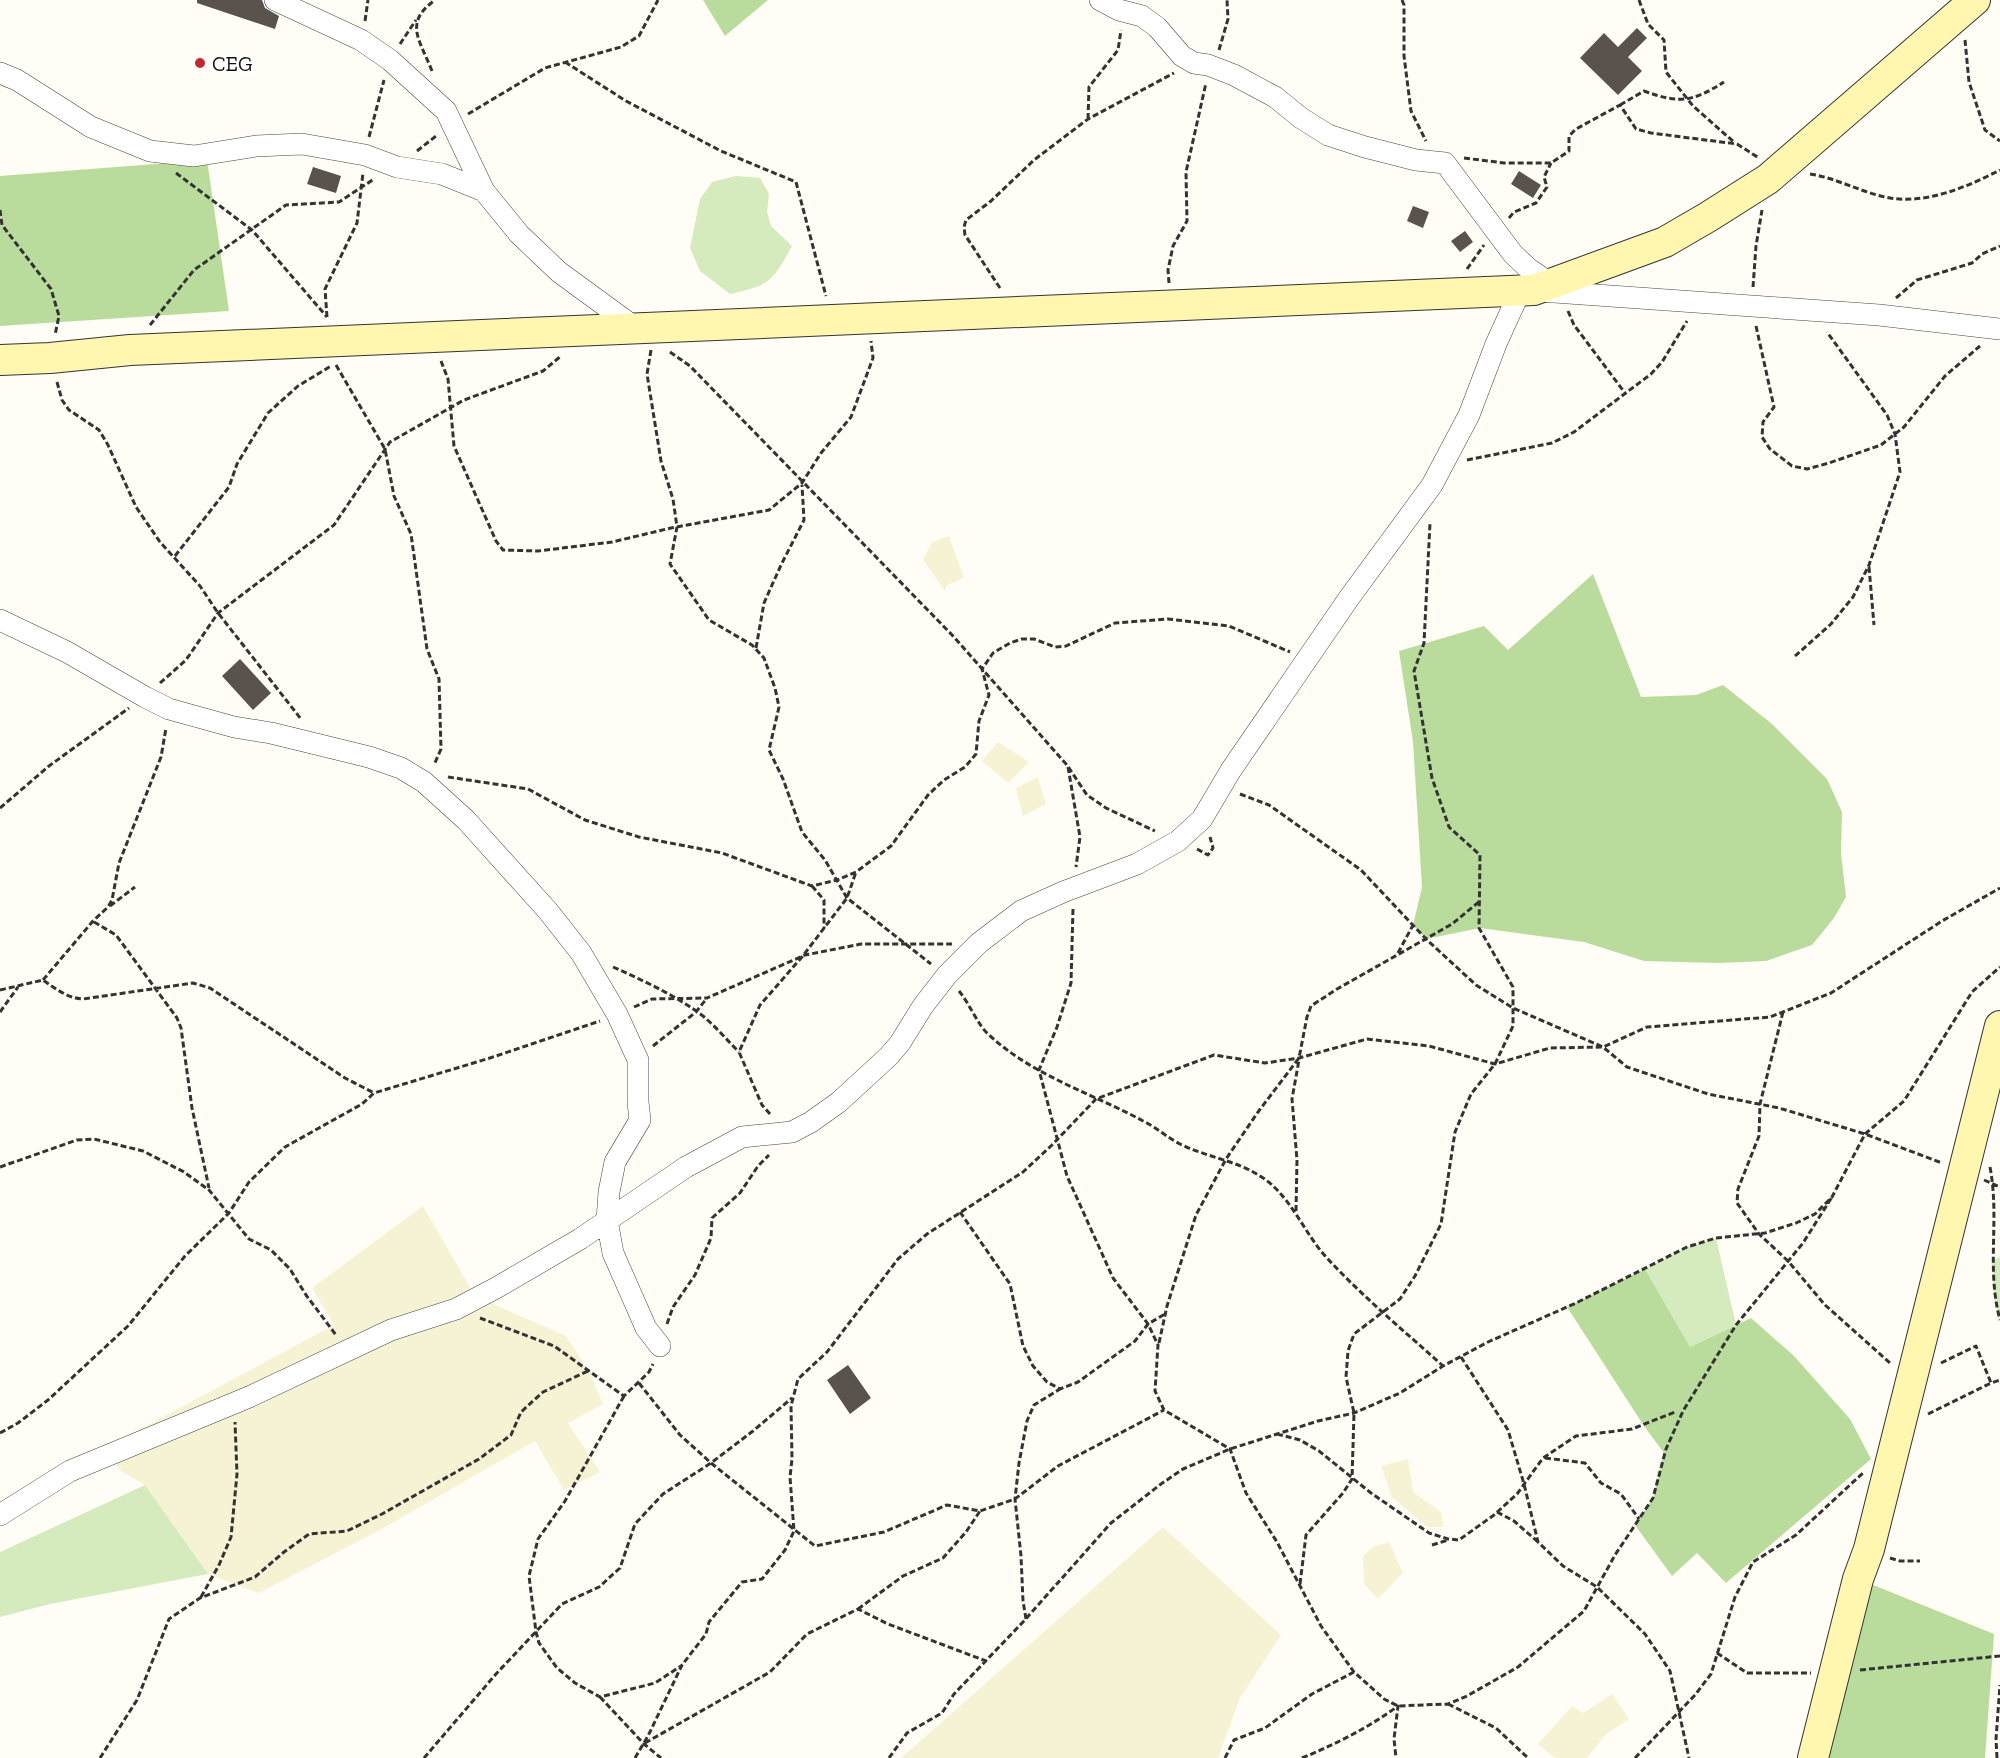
<svg xmlns="http://www.w3.org/2000/svg" width="2000" height="1758" viewBox="0 0 2000 1758" font-family="'Zilla Slab',serif">
<style>
.farmland{fill:#f6f3d4}
.green{fill:#d5ebbd}
.forest{fill:#b9dc9c}
.building{fill:#5a524d}
.lines{fill:none;stroke-linecap:round;stroke-linejoin:round}
.street-casing{stroke:#444;stroke-width:22}
.secondary-casing{stroke:#333;stroke-width:32}
.path{stroke:#333;stroke-width:3;stroke-dasharray:6 3;stroke-linecap:butt}
.street{stroke:#fff;stroke-width:21}
.secondary{stroke:#fff6b0;stroke-width:30}
.poi-dot{fill:#c4262e;stroke:#fff;stroke-width:2}
.labels{text-anchor:middle;dominant-baseline:central;stroke-width:6;stroke-linejoin:round;paint-order:stroke}
.poi-label{font-size:21px;fill:#111;stroke:#fff;text-anchor:start}
</style>
<rect width="100%" height="100%" fill="#fffdf5"/>
<path class="farmland" d="M949 536 964 578 947 585 945 591 923 560 932 542Z
M998 742 1029 762 1008 783 982 761Z
M1038 777 1046 804 1023 816 1016 788Z
M423 1206 475 1296 566 1336 589 1371 603 1404 568 1423 600 1472 564 1490 535 1441 380 1530 259 1593 208 1574 145 1485 121 1471 105 1448 334 1325 312 1288Z
M1408 1459 1413 1492 1441 1512 1443 1527H1427L1392 1497 1381 1466Z
M1163 1527 1281 1635 1240 1698 1218 1758H901Z
M1389 1542 1403 1573 1378 1599 1364 1584 1363 1556 1373 1547Z
M1612 1694 1629 1719 1606 1734 1587 1758H1555L1538 1744 1572 1706 1583 1713Z"/>
<path class="green" d="M736 176 760 178 769 194 767 212 771 226 792 246C773 281 769 286 730 294L700 271 690 248 700 199 712 182Z
M1716 1238 1736 1325 1690 1347 1645 1269 1687 1247Z
M2000 1257V1319L1994 1297 1992 1261Z
M145 1485 208 1574 50 1604 0 1617V1552Z"/>
<path class="forest" d="M703 0H768L725 36Z
M207 160 229 311 0 326V176Z
M1593 574 1641 697 1696 695 1723 685 1772 724 1827 779 1842 812 1841 853 1846 897 1834 918 1812 945 1766 961 1718 963 1644 961 1584 942 1480 928 1426 939 1413 925 1422 887 1413 742 1399 651 1484 626 1508 650Z
M1645 1269 1690 1347 1751 1318 1794 1356 1850 1419 1871 1459 1726 1583 1697 1553 1672 1576 1635 1525 1653 1498 1664 1453 1644 1426 1567 1307Z
M1861 1580 1994 1634 1985 1758H1816Z"/>
<path class="building" d="M197 0H262L265 8 279 16 275 29 197 3Z
M1637 28 1647 38 1628 57 1642 71 1618 95 1580 58 1604 33 1618 47Z
M313 167 341 176 336 193 307 184Z
M1519 171 1541 185 1533 198 1511 184Z
M1413 206 1429 212 1423 228 1407 221Z
M1465 231 1473 242 1460 252 1451 241Z
M240 659 271 693 253 710 222 676Z
M848 1365 871 1398 850 1414 827 1380Z"/>
<g class="lines">
<g class="street-casing">
<path id="street" d="M275 0 361 40 390 60 446 111 484 191 519 234 559 272 637 329
M1100 0 1119 10 1142 16 1157 27 1182 56 1194 63 1208 65 1234 75 1275 97 1301 118 1328 135 1365 147 1416 160 1445 163 1513 254 1529 269 1553 285
M0 73 17 80 91 127 150 151 194 156 256 146 302 144 365 155 397 167 442 174 484 191
M1540 291 1879 315 2000 329
M0 620 67 652 145 697 169 709 234 727 271 733 369 757 401 768 424 782 466 820 548 911 581 953 617 1014 638 1060V1102L640 1120 615 1162 609 1192 607 1220 613 1253 646 1328 660 1346
M0 1515 70 1471 249 1397 391 1330 456 1309 496 1288 580 1239 686 1167 742 1137 792 1132 811 1122 839 1102 889 1056 900 1043 923 1006 947 975 979 943 1021 911 1063 892 1137 864 1178 841 1202 819 1231 770 1349 598 1432 485 1469 415 1496 344 1520 291"/>
</g>
<g class="secondary-casing">
<path id="secondary" d="M0 360 50 358 130 350 1534 290 1665 242 1708 217 1768 179 1975 0
M1813 1758 1858 1579 1869 1549 2000 1026"/>
</g>
<path class="path" d="M1402 0 1404 5V56L1411 111 1426 141
M1639 0 1648 24 1664 40 1666 72 1693 106 1735 143
M365 21 368 0
M1965 40 1969 82 1985 130 2000 141
M400 44 416 20
M1219 50 1228 19 1227 0
M565 62 626 101 721 151 796 182 826 296
M432 71C420 40 403 23 435 0
M1620 105 1644 91C1680 104 1692 102 1724 82
M468 114 545 68 621 47 639 36 658 0
M1088 119 1089 87 1118 50 1121 30
M369 137 384 80
M417 151 436 136
M1464 158 1504 163H1551L1569 151V136L1576 129 1620 105 1636 129 1651 133 1737 144 1759 158
M176 173 252 230 327 317
M1810 174C1837 178 1862 193 1890 198 1927 204 1967 187 2000 170
M0 210 2 225 51 289 59 316 55 335
M1509 218 1514 212 1536 203 1547 187 1544 177 1551 163
M1467 269 1484 245
M1169 283 1168 270 1173 246 1187 221 1186 172 1206 83
M1753 287 1756 246 1762 210
M1000 288 965 235 964 227 966 220 991 201 1034 160 1088 119 1174 73
M1896 298 1917 280 1972 263 1982 254 2000 246
M1568 311 1574 325 1625 393
M327 317 325 289 357 223 363 173
M150 325 194 270 286 205 339 202 374 179
M1756 326 1774 407 1763 422 1762 437 1770 449 1792 466 1807 469 1829 463 1881 445 1904 427 1945 376 1980 346
M651 350 647 374 661 461 673 499 677 527 670 564 709 620 752 645 764 658 775 688 779 707 769 750 783 779 802 832 825 860 847 898 931 964
M670 352 690 366 954 637 1067 765 1087 795 1106 808 1155 831
M441 361 448 379 454 446 496 541 503 550 538 551 612 542 671 528 769 510 802 483 821 453 851 417 873 358 871 341
M336 365 385 449 394 496 411 534 427 649 439 679 441 749 434 765
M57 382 62 400 69 410 99 430 108 445 136 507 160 542 200 586 218 613 301 719
M1467 460 1552 443 1574 432 1651 374 1662 362 1687 321
M175 556 229 487 237 464 268 413 298 386 331 366
M1869 567 1874 625
M756 648 764 603 781 565 804 520 802 485
M1795 656 1831 624 1853 597 1869 565 1900 472 1895 434 1887 415 1827 332
M160 683 186 660 218 613 334 525 390 442 464 400 543 371 561 356
M1068 767 1080 837 1076 867
M448 777 528 789 585 820 639 837 722 853 812 886 837 880 856 872 891 846 928 795 944 780 965 767 976 754 979 721 989 695 982 669 993 653 1010 643 1022 639H1034L1055 647 1066 646 1115 623 1168 619 1229 626 1290 652
M1240 794 1269 805 1361 870 1426 939 1476 985 1513 1008 1603 1047 1627 1067 1708 1094 1779 1108 1865 1134 1942 1163
M0 808 49 766 129 708
M1197 849 1208 855 1213 848 1210 837
M812 886 824 900V928
M110 906 135 887
M1073 909 1071 983 1057 1027 1039 1070 1067 1176 1113 1278 1148 1324 1158 1345 1155 1391 1164 1410 1230 1449 1246 1493 1277 1542 1321 1626 1354 1672 1384 1699 1398 1706 1448 1704 1467 1696 1518 1667 1584 1611 1615 1555 1653 1498 1666 1449 1683 1411 1736 1325 1803 1243 1832 1197
M94 922 116 935 177 1018 181 1028 192 1108 209 1188
M1398 953 1413 925
M613 967C644 981 675 995 703 1016 716 1027 727 1040 739 1052
M43 980 93 921 108 907 112 900 119 863 161 757 166 728
M0 990 43 980C56 989 67 998 83 999L193 983 210 988 345 1078 374 1093
M959 991C969 1003 977 1023 987 1033 1032 1076 1092 1093 1145 1122 1157 1128 1168 1138 1180 1144 1206 1157 1235 1160 1260 1176 1290 1194 1304 1233 1326 1257 1362 1296 1403 1330 1443 1366
M634 1007 652 999 707 998 805 955 861 944H952
M0 1012 18 987
M1783 1012 1760 1104 1759 1136 1738 1189 1737 1203 1759 1234 1788 1261 1825 1305 1891 1364
M653 1046 696 1012 707 998
M770 1114 762 1105 739 1052 760 1005 802 957 847 898 856 872
M0 1167 77 1140 94 1139 143 1151 184 1172 209 1190 249 1239 271 1250 290 1269 306 1295 336 1335
M1990 1167C2000 1220 1986 1268 2000 1320
M1984 1180 2000 1187
M1296 1211 1297 1160 1292 1099 1299 1060
M960 1212 1010 1284 1023 1346 1033 1366 1047 1382 1060 1389 1078 1382 1135 1341 1148 1324 1165 1314
M480 1318 554 1346 624 1396 649 1372 653 1364
M667 1324 673 1307 695 1275 711 1238 712 1218 740 1193 758 1166 769 1155
M1159 1343 1167 1306 1196 1215 1226 1159 1258 1112 1299 1058 1307 1017 1311 1006 1337 989 1452 924 1480 901
M1461 1357 1508 1430 1524 1484 1538 1542 1563 1566 1597 1587 1645 1634 1670 1671 1689 1758
M1941 1363 1976 1346 1991 1383 2000 1380
M639 1383 680 1435 711 1463 815 1546 884 1532 947 1505 980 1511 1015 1499 1058 1466 1164 1410
M624 1396 565 1501 538 1539 529 1576 536 1632 539 1643 557 1668 575 1683 600 1697 655 1683 681 1666
M1928 1414 1991 1383
M0 1433 18 1423 48 1400 128 1326 185 1256 229 1213 249 1182 285 1147 362 1104 374 1093 490 1058 600 1021
M1277 1434 1300 1440 1319 1451 1371 1493 1429 1533 1448 1539 1459 1540 1494 1515 1517 1494 1543 1458 1576 1436 1632 1429 1675 1412
M1545 1458 1585 1463 1601 1483 1621 1494 1639 1519
M1497 1512 1514 1521 1538 1542
M1432 1545 1448 1540
M1890 1558 1900 1561H1920
M1300 1584 1306 1535 1343 1493 1352 1479 1354 1413 1346 1377 1348 1351 1354 1334 1400 1299 1415 1276 1441 1224 1455 1132 1471 1094 1495 1064 1513 1026V987L1479 928 1480 855 1449 827 1432 778 1414 671 1424 643 1430 523
M201 1597 219 1565 231 1537 237 1474 235 1422
M858 1609 903 1576 943 1558 966 1532 980 1511
M1026 1619 1023 1601 1021 1556 1015 1499 1019 1463 1027 1421 1034 1405 1060 1389
M1717 1653 1747 1673H1811
M1860 1670 2000 1656
M600 1697 644 1744 661 1758
M1448 1704 1496 1728 1528 1758
M645 1743 770 1672 807 1634 858 1609 888 1624 986 1661
M100 1758 137 1700 169 1619 200 1598 255 1577 284 1552 309 1534 347 1531 382 1514 479 1459 511 1435 521 1412 543 1392 588 1371
M424 1758 496 1674 562 1604 599 1587 620 1568 635 1524 663 1494 711 1463 753 1431 792 1398
M635 1758 648 1736 682 1665 706 1634 709 1622 742 1582 762 1579 785 1550 794 1531 790 1477 792 1459 791 1406 798 1379 827 1352 898 1259 927 1234 1023 1172 1052 1145 1096 1099 1214 1055 1265 1063 1299 1058 1367 1039 1429 1046 1495 1064 1550 1048 1603 1047 1647 1027 1770 1017 1831 993 1942 921 2000 888
M889 1758 907 1733 942 1713 954 1694 1023 1622 1111 1523 1161 1484 1183 1469 1230 1449 1318 1421 1354 1413 1400 1393 1443 1366 1488 1342 1576 1303 1687 1247 1716 1238 1765 1233 1796 1223 1815 1214 1832 1197 1865 1134 1904 1101 1972 992 2000 967
M1225 1758 1234 1740 1265 1728 1312 1694 1354 1672
M1302 1758C1336 1744 1368 1728 1398 1706L1394 1739 1396 1758
M1635 1758 1695 1695 1711 1674 1735 1597 1753 1562 1796 1535 1864 1472
M1997 1758 1996 1739 2000 1685"/>
<use href="#street" class="street"/>
<use href="#secondary" class="secondary"/>
</g>
<circle class="poi-dot" cx="200" cy="63" r="6"/>
<g class="labels">
<g class="poi-label">
<text x="212" y="63">CEG</text>
</g>
</g>
</svg>
